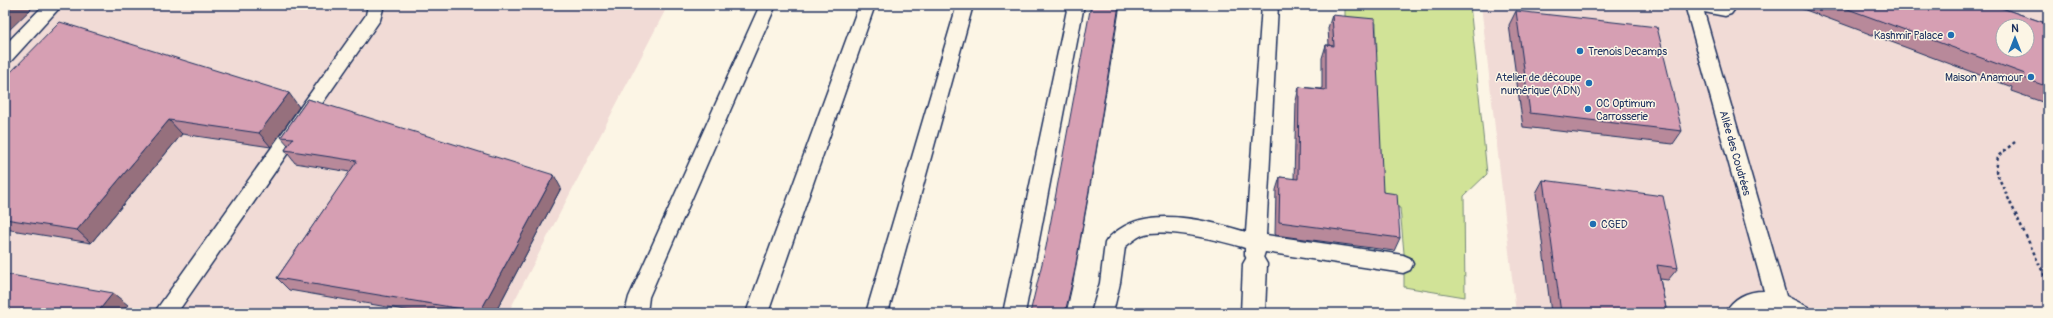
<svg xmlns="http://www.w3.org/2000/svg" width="2053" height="318" viewBox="0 0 2053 318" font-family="Pangolin,sans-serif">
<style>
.built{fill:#f1dbd6;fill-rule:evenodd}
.green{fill:#d1e397;stroke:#76897a}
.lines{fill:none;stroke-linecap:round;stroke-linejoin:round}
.lane-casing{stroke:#1b2f5e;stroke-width:3}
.street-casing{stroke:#1b2f5e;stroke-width:3}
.path{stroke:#1b2f5e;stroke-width:2.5;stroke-dasharray:3 3;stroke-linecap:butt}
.lane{fill:#fcf5e5;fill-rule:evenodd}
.street{fill:#fcf5e5;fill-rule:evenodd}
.wall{fill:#b8899a;stroke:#1b2f5e}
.shaded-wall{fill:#966f7d;stroke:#1b2f5e}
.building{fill:#d69fb3;stroke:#1b2f5e;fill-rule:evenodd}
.poi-dot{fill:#1f6fb2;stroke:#fcf5e5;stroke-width:1.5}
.labels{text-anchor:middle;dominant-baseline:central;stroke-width:3;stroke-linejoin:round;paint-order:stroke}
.poi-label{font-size:11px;fill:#1b2f5e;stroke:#fcf5e5;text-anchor:end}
.street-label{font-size:11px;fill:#1b2f5e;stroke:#fcf5e5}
</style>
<rect width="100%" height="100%" fill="#fcf5e5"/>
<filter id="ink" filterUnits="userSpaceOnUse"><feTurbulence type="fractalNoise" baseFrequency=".025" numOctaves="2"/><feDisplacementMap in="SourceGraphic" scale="8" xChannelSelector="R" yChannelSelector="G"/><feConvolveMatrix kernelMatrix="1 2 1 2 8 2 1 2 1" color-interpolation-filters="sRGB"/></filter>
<g filter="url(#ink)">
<path class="built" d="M5 5H668L508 313H5Z
M1481 5H2048V313H1516ZM2003 26H2027V50H2003Z"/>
<path class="green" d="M1345 5H1470L1487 174 1464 196 1465 297 1404 287V253L1400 208 1377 205 1372 54 1377 52 1376 23 1345 18Z"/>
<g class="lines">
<g class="lane-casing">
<path id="lane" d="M44 5H62L11 61 5 62V45Z
M368 5H384L380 20 177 313H154L366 15Z
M760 5H776L649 297 647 313H625L629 297Z
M859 5H875L768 313H746Z
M957 5H973L888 313H866Z
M1068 5H1084L1025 313H1003Z
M1262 5H1278L1266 235 1403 255 1410 258 1413 264 1410 270 1403 273 1265 252 1262 261 1255 264 1248 261 1245 255V248C1223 241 1164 227 1142 235 1136 238 1130 243 1125 247L1120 283 1113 313H1091L1100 283 1105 243C1109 236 1114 233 1120 229 1153 206 1210 221 1246 232Z
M1685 5H1729L1734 10 1731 14 1725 16 1704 12 1786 296 1808 307 1812 313H1781L1758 309 1749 313H1725C1733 298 1747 291 1764 291Z"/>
</g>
<g class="street-casing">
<path id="street" d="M1255 254 1263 257 1267 264 1265 313H1241L1243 264 1247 257Z"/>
</g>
<path class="path" d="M2015 142 1998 156 1996 172 2048 283"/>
<use href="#lane" class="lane"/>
<use href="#street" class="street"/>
</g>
<path class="wall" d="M1792 5H1993L2048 24V104L2011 91 2012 87Z
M1516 11 1682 131 1673 144 1523 127 1509 25Z
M1332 15 1383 192 1400 238 1394 251 1275 235 1276 190 1280 177 1294 179 1296 101 1299 87 1322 89V58L1326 45H1329L1328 28Z
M5 78 299 107 271 147 182 134 91 243 5 229Z
M308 99 561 188 495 313H422L289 290 277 278 350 172 295 163 285 150 288 145 281 137Z
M1543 180 1678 268 1668 280 1660 279 1667 313H1551L1536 193Z"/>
<path class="shaded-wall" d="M9 5H31L33 7 5 34V9Z
M1119 5H1120L1095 159 1073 282 1066 313H1065Z
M289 93 299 107 271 147 259 133Z
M169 120 182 134 91 243 77 230Z
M554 175 561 188 495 313H480V312Z
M113 293 128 305 121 313H97Z"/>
<path class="building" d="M5 5H9L5 9Z
M1091 5H1119L1096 151 1074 274 1065 313H1030L1046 247Z
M1837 5H1993L2048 24V87L2024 78 2025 74ZM2003 26H2027V50H2003Z
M1516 11 1657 27 1682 131 1530 113Z
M1332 15 1375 19 1383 192 1397 194 1400 238 1279 222 1280 177 1298 179 1299 87 1326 90V45L1334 46Z
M60 22 289 93 259 133 169 120 77 230 5 219V78Z
M308 99 554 175 480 312 277 278 357 161 285 150 293 138 281 137Z
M1543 180 1663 196 1678 268 1657 265 1667 313H1561Z
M5 274 113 293 97 313H5Z"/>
</g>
<g class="poi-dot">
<circle cx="1951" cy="35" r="4"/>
<circle cx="1580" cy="51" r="4"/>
<circle cx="2031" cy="77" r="4"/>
<circle cx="1589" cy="83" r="4"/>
<circle cx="1588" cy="109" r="4"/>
<circle cx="1593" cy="224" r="4"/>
</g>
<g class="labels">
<g class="poi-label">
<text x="1943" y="35">Kashmir Palace</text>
<text x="1588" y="51" text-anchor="start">Trenois Decamps</text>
<text x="1581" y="77">Atelier de découpe<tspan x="1581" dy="13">numérique (ADN)</tspan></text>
<text x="2023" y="77">Maison Anamour</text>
<text x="1596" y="103" text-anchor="start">OC Optimum<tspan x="1596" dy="13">Carrosserie</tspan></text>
<text x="1601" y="224" text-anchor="start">CGED</text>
</g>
<g class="street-label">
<text transform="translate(1735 153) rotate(74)">Allée des Coudrées</text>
</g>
</g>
<rect width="2053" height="318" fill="none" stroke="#fcf5e5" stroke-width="20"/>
<rect x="10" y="10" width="2033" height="298" fill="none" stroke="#1b2f5e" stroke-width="1.5" filter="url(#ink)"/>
<g transform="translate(2015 38)"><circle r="19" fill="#fcf5e5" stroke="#a2a6af"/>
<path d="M0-3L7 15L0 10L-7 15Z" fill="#1f6fb2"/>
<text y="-6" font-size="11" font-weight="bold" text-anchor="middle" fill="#1b2f5e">N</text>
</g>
</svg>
